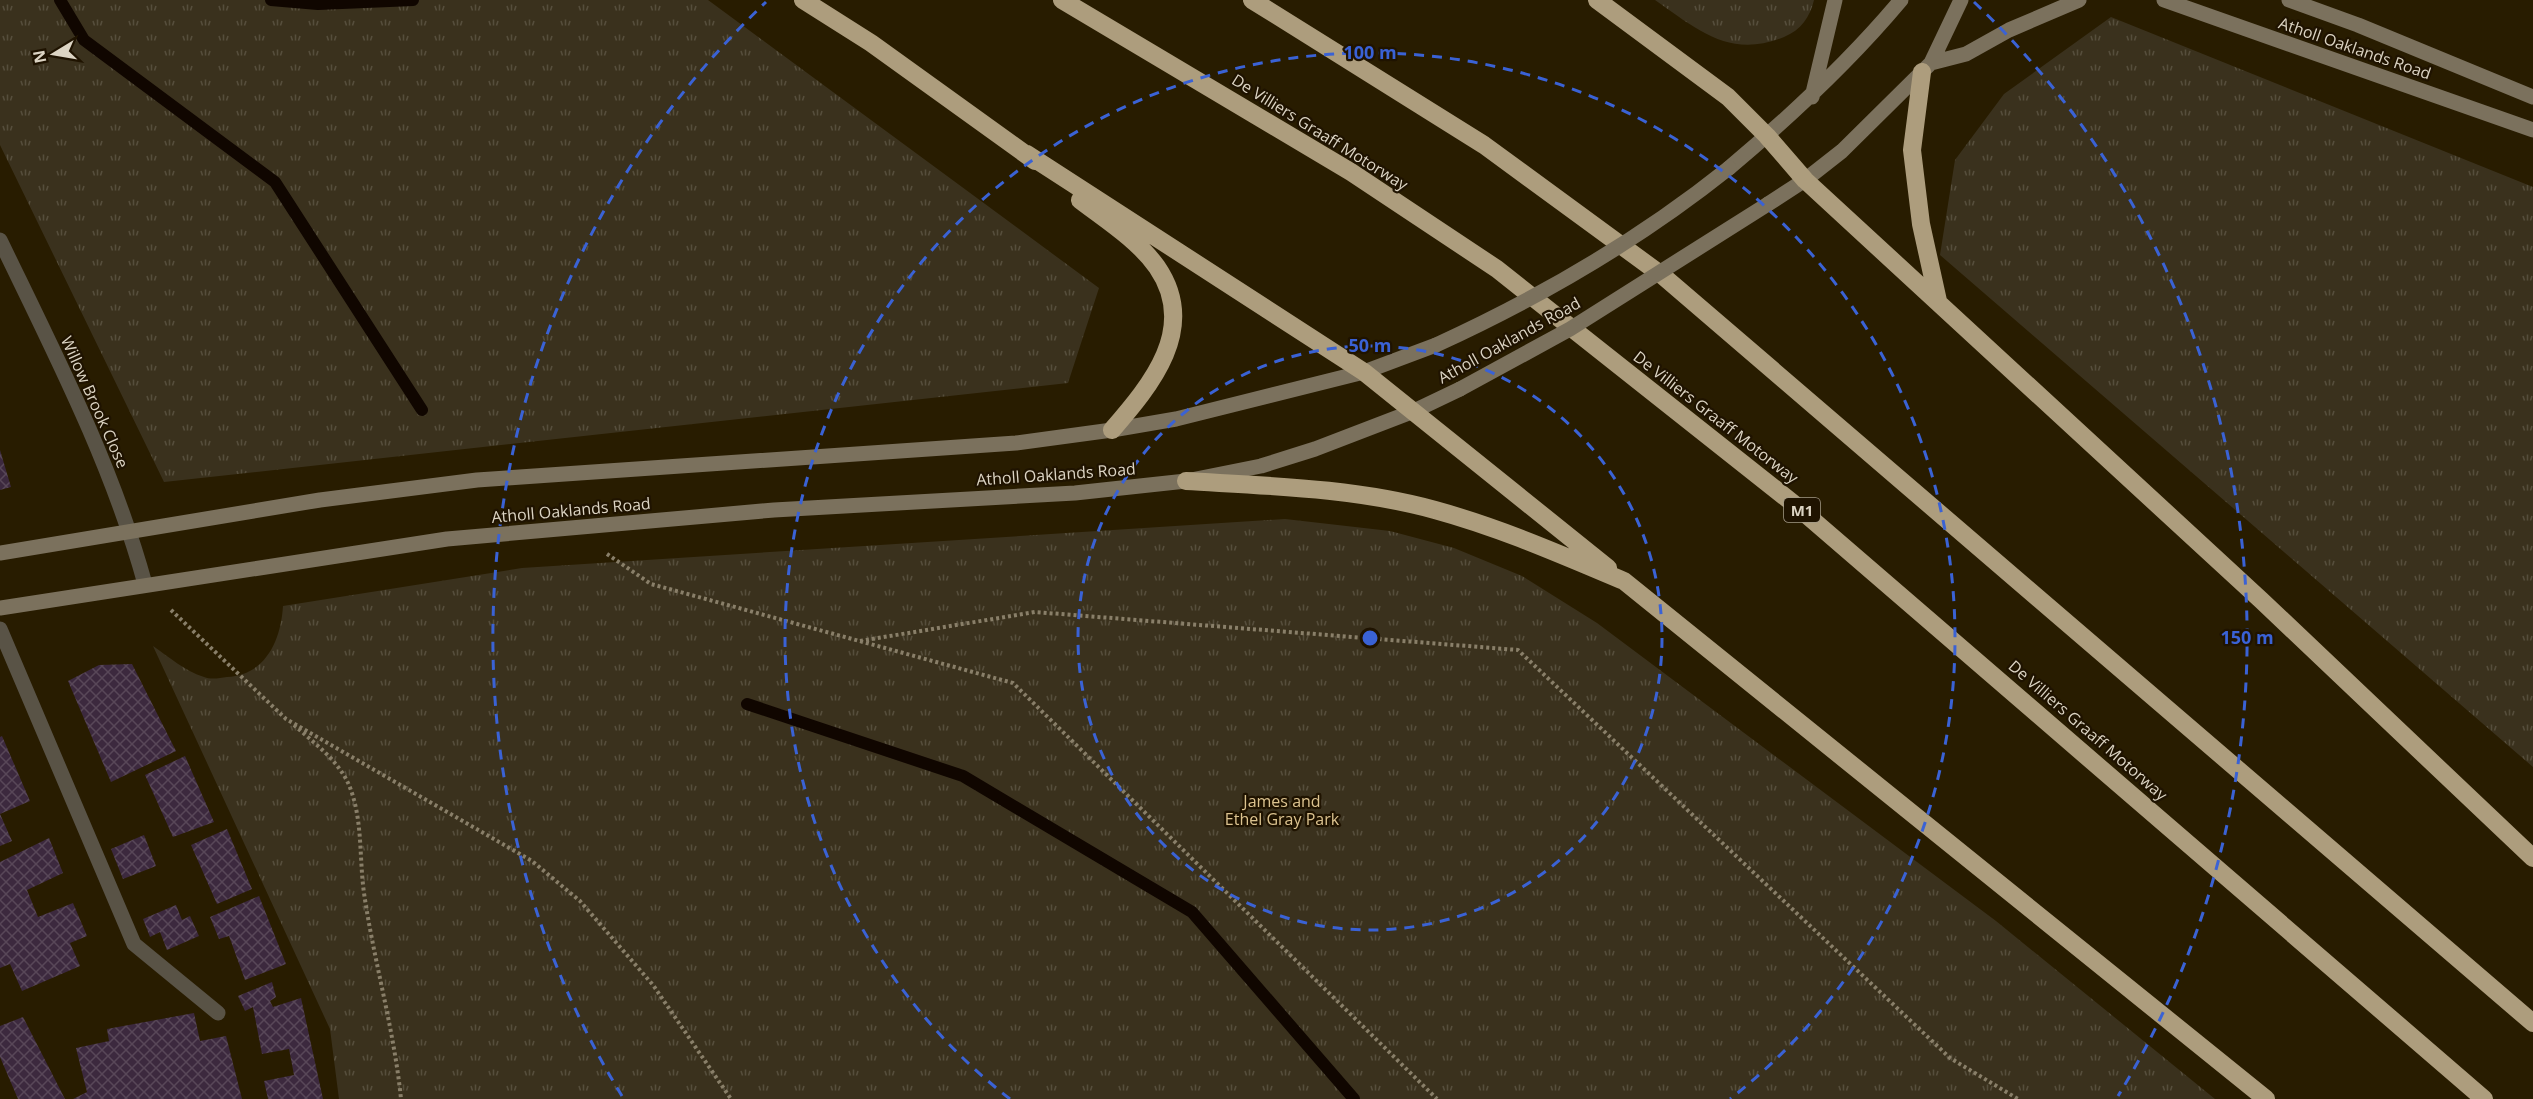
<svg xmlns="http://www.w3.org/2000/svg" width="2533" height="1099" viewBox="0 0 2533 1099" font-family="'Open Sans',sans-serif">
<style>
.park{fill:url(#park-tufts)}
.lines{fill:none;stroke-linecap:round;stroke-linejoin:round}
.stream{stroke:#100600;stroke-width:12}
.building{fill:url(#building-cross-hatch)}
.path{stroke:#897f69;stroke-width:4;stroke-dasharray:3 3;stroke-linecap:butt}
.lane{stroke:#595346;stroke-width:15}
.secondary{stroke:#7b715d;stroke-width:15}
.highway{stroke:#ad9d7d;stroke-width:18}
.secondary-bridge{stroke:#7b715d;stroke-width:15}
.ring{fill:none;stroke:#3a62d5;stroke-width:3;stroke-dasharray:10 8}
.labels{text-anchor:middle;dominant-baseline:central;stroke-width:4.5;stroke-linejoin:round;paint-order:stroke}
.shield{fill:#1f1300;stroke:#a39a88;stroke-width:1.5}
.shield-label{font-size:15px;font-weight:bold;fill:#dcd4c3}
.street-label{font-size:16px;fill:#dcd4c3;stroke:#1f1300}
.park-label{font-size:16px;fill:#dcc38f;stroke:#1f1300}
.centre{fill:#3a62d5;stroke:#1f1300;stroke-width:3}
.ring-label{font-size:18px;text-anchor:middle;font-weight:bold;fill:#3a62d5;stroke:#1f1300;stroke-width:4.5;stroke-linejoin:round;paint-order:stroke}
</style>
<defs>
<pattern id="park-tufts" width="24" height="20" patternUnits="userSpaceOnUse" patternTransform="scale(1.5)"><rect width="24" height="20" fill="#3a311d"/><path d="M3 7l-1-3M5 7V3M7 7l1-3M15 17l-1-3M17 17v-4M19 17l1-3" fill="none" stroke="#564e3c"/></pattern>
<pattern id="building-cross-hatch" width="8" height="8" patternUnits="userSpaceOnUse" patternTransform="scale(1.5)"><rect width="8" height="8" fill="#3c293e"/><path d="M0 0l8 8M0 8l8-8" fill="none" stroke="#584758"/></pattern>
</defs>
<rect width="100%" height="100%" fill="#281c00"/>
<path class="park" d="M0 0H708L1099 288 1068 383 164 482 0 145Z
M1655 0H1814C1810 17 1801 30 1784 37 1730 59 1698 30 1655 0Z
M2111 17 2533 187V767L1940 255 1955 160 2004 94Z
M1285 519 1390 531 1454 548 1522 576 1597 623 1996 921 2215 1099H339L330 1029 153 646C169 657 185 671 204 677 211 680 220 678 227 677 266 675 281 640 283 606L522 568Z"/>
<g class="lines">
<path class="stream" d="M60 0 84 40 275 182 422 410
M271 0 318 4 413 0
M747 704 963 776 1192 912 1354 1099"/>
</g>
<path class="building" d="M0 450 11 487 0 490Z
M132 664 176 751 111 782 68 681 99 665Z
M2 736 30 801 0 814V737Z
M185 756 214 822 173 837 145 775Z
M0 814 12 841 0 846Z
M227 829 252 889 217 904 191 845Z
M144 835 156 866 123 879 111 849Z
M49 838 63 873 27 890 38 917 73 903 87 936 70 943 80 966 22 991 10 964 0 968V862Z
M259 896 286 964 245 980 229 936 219 939 210 917Z
M176 905 182 920 190 916 199 936 167 950 160 932 150 937 143 919Z
M272 982 276 997 270 1001 273 1007 301 998 323 1099H268L264 1081 294 1075 289 1049 262 1054 253 1007 245 1011 238 996Z
M194 1013 200 1041 226 1036 242 1099H73L87 1092 76 1048 109 1041 107 1029Z
M23 1017 65 1099H18L0 1057V1026Z"/>
<g class="lines">
<path class="path" d="M607 554 651 584 1013 683 1437 1099
M171 610 286 719 532 861 580 901 653 985 731 1099
M860 641 1035 612 1518 650 1950 1058 2018 1099
M294 725C314 743 338 760 349 785 363 819 359 857 364 893 374 962 394 1029 401 1099"/>
<path class="lane" d="M0 240C54 352 112 464 145 584
M0 629 134 944 218 1013"/>
<path class="secondary" d="M2164 0 2533 130
M2289 0 2358 25 2533 97
M1931 63 1966 54 2009 30 2079 0
M1812 97 1835 0
M1729 168C1791 116 1849 62 1901 0
M1768 204 1805 180 1842 151 1931 63 1961 0
M0 553 320 500 477 480 1016 443 1112 430 1176 419 1364 372 1436 345
M0 608 447 539 774 510 1075 493 1186 481 1261 466 1315 449 1414 411 1460 389"/>
<path class="highway" d="M803 0 871 43 1035 161
M1062 0 1351 172 1497 269 1794 504 2484 1099
M1252 0 1484 145 1663 276 2533 1023
M1597 0 1728 97 1767 136 1805 180 2261 600 2533 858
M1922 72 1912 150 1921 224 1938 301
M1027 154 1364 372 1608 568
M1080 200C1106 220 1138 240 1157 267 1199 328 1151 385 1112 430
M1186 481C1269 486 1355 488 1435 510 1501 528 1562 555 1624 581L2266 1099"/>
<path class="secondary-bridge" d="M1436 345C1541 297 1639 240 1729 168
M1460 389 1570 329 1768 204"/>
</g>
<g class="ring">
<circle cx="1370" cy="638" r="292"/>
<path d="M1010 1099A585 585 0 1 1 1730 1099"/>
<path d="M622 1096A877 877 0 0 1 766 2M1974 2A877 877 0 0 1 2118 1096"/>
</g>
<g class="labels">
<rect class="shield" x="1784" y="498" width="36" height="24" rx="4.5"/>
<g class="shield-label">
<text x="1802" y="510">M1</text>
</g>
<g class="street-label">
<text transform="translate(2355 48) rotate(19)">Atholl Oaklands Road</text>
<text transform="translate(1320 132) rotate(32)">De Villiers Graaff Motorway</text>
<text transform="translate(1509 340) rotate(-29)">Atholl Oaklands Road</text>
<text transform="translate(95 402) rotate(66)">Willow Brook Close</text>
<text transform="translate(1716 417) rotate(38)">De Villiers Graaff Motorway</text>
<text transform="translate(1056 474) rotate(-4)">Atholl Oaklands Road</text>
<text transform="translate(571 510) rotate(-5)">Atholl Oaklands Road</text>
<text transform="translate(2088 730) rotate(41)">De Villiers Graaff Motorway</text>
</g>
<g class="park-label">
<text x="1282" y="801">James and<tspan x="1282" dy="18">Ethel Gray Park</tspan></text>
</g>
</g>
<circle cx="1370" cy="638" r="9" class="centre"/>
<g class="ring-label">
<text x="1370" y="59">100 m</text>
<text x="1370" y="352">50 m</text>
<text x="2247" y="644">150 m</text>
</g>
<g transform="translate(54 54) rotate(259)" stroke="#1f1300" stroke-width="4.5" paint-order="stroke">
<path d="M0-4.5L10 22L0 15L-10 22Z" fill="#dcd4c3"/>
<text y="-9" font-size="16" font-weight="bold" text-anchor="middle" fill="#dcd4c3">N</text>
</g>
</svg>
